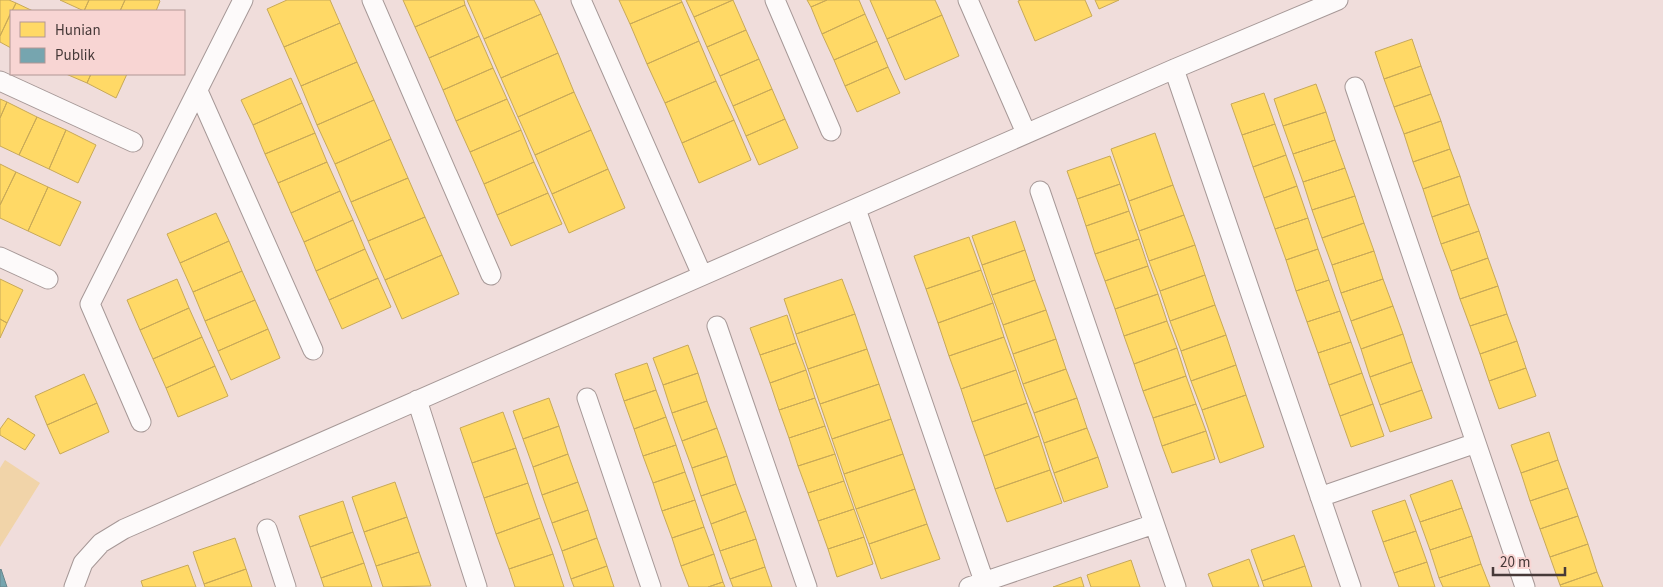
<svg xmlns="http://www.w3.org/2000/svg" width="1663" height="587" viewBox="0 0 1663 587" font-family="'Source Sans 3',sans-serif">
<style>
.green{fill:#f1d4a9}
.homes{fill:#ffd966;stroke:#c8a958}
.public{fill:#76a5af;stroke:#68858b}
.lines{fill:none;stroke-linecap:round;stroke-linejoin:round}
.minor-casing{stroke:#a69897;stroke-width:21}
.minor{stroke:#fdfafa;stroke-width:19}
</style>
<rect width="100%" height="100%" fill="#f0dddb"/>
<path class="green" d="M5 460 40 483 0 547V468Z"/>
<path class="homes" d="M0 0H9L16 3 0 36Z
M60 0H89L84 11Z
M89 0H125L120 11H84Z
M125 0H159L160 1 156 11H120Z
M287 0H330L340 23 284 47 267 9Z
M403 0H464L465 5 415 27Z
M467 0H534L541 14 484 39Z
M619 0H681L682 2 630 24Z
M686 0H733L694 17Z
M733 0 746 30 707 47 694 17Z
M807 0H827L811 7Z
M827 0H859L865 14 822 34 811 7Z
M870 0H935L942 15 887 39Z
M1021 0H1085L1092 16 1035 41 1018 1Z
M1095 0H1119L1099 9Z
M682 2 699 41 647 64 630 24Z
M16 3 33 11H12Z
M465 5 479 36 429 58 415 27Z
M11 12V48L0 42V36Z
M541 14 558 53 501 78 484 39Z
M865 14 877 41 834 60 822 34Z
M942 15 959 56 905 80 887 39Z
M340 23 357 62 301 86 284 47Z
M746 30 759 59 720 76 707 47Z
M479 36 493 68 443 90 429 58Z
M1412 39 1421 66 1384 79 1375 52Z
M699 41 716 81 665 103 647 64Z
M877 41 888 67 845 86 834 60Z
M558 53 574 92 518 117 501 78Z
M759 59 772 89 733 106 720 76Z
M357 62 374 100 317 125 301 86Z
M1421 66 1431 94 1394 107 1384 79Z
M888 67 900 93 857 112 845 86Z
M493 68 507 99 456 121 443 90Z
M66 74H91L87 83Z
M91 74H127L116 98 87 83Z
M291 78 302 103 253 125 241 100Z
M716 81 734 120 682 143 665 103Z
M1316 84 1326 112 1283 126 1274 99Z
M772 89 785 119 746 136 733 106Z
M574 92 591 130 535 155 518 117Z
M1264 93 1275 124 1242 135 1231 104Z
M1431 94 1441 121 1404 134 1394 107Z
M0 99 7 102 0 118Z
M507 99 521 130 470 152 456 121Z
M374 100 391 139 335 164 317 125Z
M7 102 37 117 19 155 0 146V118Z
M302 103 315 133 265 154 253 125Z
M1326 112 1335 140 1293 154 1283 126Z
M37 117 66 130 49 169 19 155Z
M785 119 798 148 759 165 746 136Z
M734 120 751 160 699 183 682 143Z
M1441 121 1450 149 1413 162 1404 134Z
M1275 124 1286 155 1253 167 1242 135Z
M66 130 96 145 78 183 49 169Z
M521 130 534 162 484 184 470 152Z
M591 130 608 169 552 194 535 155Z
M315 133 327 162 278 183 265 154Z
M1155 133 1173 185 1129 201 1111 149Z
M391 139 408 178 351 202 335 164Z
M1335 140 1345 168 1303 182 1293 154Z
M1450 149 1460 176 1423 189 1413 162Z
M1286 155 1297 186 1264 198 1253 167Z
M1110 156 1120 184 1077 199 1067 171Z
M327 162 340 191 291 213 278 183Z
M534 162 548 193 497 215 484 184Z
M0 164 16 172 0 205Z
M1345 168 1355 196 1312 210 1303 182Z
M608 169 625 208 569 233 552 194Z
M16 172 48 187 28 231 0 218V205Z
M1460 176 1469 204 1432 217 1423 189Z
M408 178 425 217 368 241 351 202Z
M1120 184 1129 211 1086 226 1077 199Z
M1173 185 1184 215 1139 231 1129 201Z
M1297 186 1308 218 1275 229 1264 198Z
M48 187 81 202 60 246 28 231Z
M340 191 353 220 304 242 291 213Z
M548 193 562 224 511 246 497 215Z
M1355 196 1364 223 1322 238 1312 210Z
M1469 204 1479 231 1441 244 1432 217Z
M1129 211 1139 239 1095 254 1086 226Z
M216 213 229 241 180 263 167 234Z
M1184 215 1195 245 1149 261 1139 231Z
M425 217 442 255 385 280 368 241Z
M1308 218 1318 249 1286 260 1275 229Z
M353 220 365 249 316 271 304 242Z
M1015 221 1025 250 982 265 972 236Z
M1364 223 1374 251 1332 265 1322 238Z
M1479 231 1488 258 1451 271 1441 244Z
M969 237 981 270 926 289 914 256Z
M1139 239 1148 266 1105 281 1095 254Z
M229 241 242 271 193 292 180 263Z
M1195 245 1205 275 1160 291 1149 261Z
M365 249 378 278 329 300 316 271Z
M1318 249 1329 280 1296 291 1286 260Z
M1025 250 1035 280 992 295 982 265Z
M1374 251 1383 279 1341 293 1332 265Z
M442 255 459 294 402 319 385 280Z
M1488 258 1498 286 1460 299 1451 271Z
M1148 266 1158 294 1115 309 1105 281Z
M981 270 993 303 938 323 926 289Z
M242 271 255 300 205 321 193 292Z
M1205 275 1215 305 1170 321 1160 291Z
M378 278 391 307 342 329 329 300Z
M0 279 23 290 7 323 0 319Z
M177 279 189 308 140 330 127 300Z
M842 279 855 314 796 334 784 299Z
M1383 279 1393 306 1351 321 1341 293Z
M1035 280 1046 310 1003 325 992 295Z
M1329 280 1340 311 1307 322 1296 291Z
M1498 286 1507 314 1470 326 1460 299Z
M1158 294 1167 321 1124 336 1115 309Z
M255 300 268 329 218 351 205 321Z
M993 303 1004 337 949 356 938 323Z
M1215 305 1226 335 1181 351 1170 321Z
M1393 306 1403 334 1361 349 1351 321Z
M189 308 202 337 153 359 140 330Z
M1046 310 1056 339 1013 354 1003 325Z
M1340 311 1351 342 1318 353 1307 322Z
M855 314 867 349 808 369 796 334Z
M1507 314 1517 341 1480 354 1470 326Z
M787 315 796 343 760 355 750 328Z
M0 319 7 323 0 338Z
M1167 321 1177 348 1134 364 1124 336Z
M268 329 280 358 231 380 218 351Z
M1403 334 1412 362 1370 377 1361 349Z
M1226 335 1236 365 1191 381 1181 351Z
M202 337 215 366 166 388 153 359Z
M1004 337 1016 370 961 389 949 356Z
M1056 339 1066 369 1023 384 1013 354Z
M1517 341 1526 368 1489 381 1480 354Z
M1351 342 1362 373 1329 385 1318 353Z
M796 343 806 370 770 383 760 355Z
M688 345 698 373 663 385 653 358Z
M1177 348 1186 376 1143 391 1134 364Z
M867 349 879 384 820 404 808 369Z
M1412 362 1422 390 1380 405 1370 377Z
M647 363 656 390 624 401 615 374Z
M1236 365 1246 395 1202 410 1191 381Z
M215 366 228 396 178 417 166 388Z
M1526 368 1536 396 1499 409 1489 381Z
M1066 369 1077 398 1034 413 1023 384Z
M806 370 815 398 779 410 770 383Z
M1016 370 1027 403 972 422 961 389Z
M698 373 707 401 672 413 663 385Z
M1362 373 1373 404 1340 416 1329 385Z
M84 374 97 403 47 425 35 396Z
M1186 376 1196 404 1153 418 1143 391Z
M879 384 891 419 832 439 820 404Z
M656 390 666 417 634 429 624 401Z
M1422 390 1432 418 1390 432 1380 405Z
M1246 395 1264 447 1220 463 1202 410Z
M549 398 559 426 523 439 513 411Z
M815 398 825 426 789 438 779 410Z
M1077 398 1087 428 1044 443 1034 413Z
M707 401 717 428 682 441 672 413Z
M97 403 109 432 60 454 47 425Z
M1027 403 1039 436 984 456 972 422Z
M1196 404 1206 431 1162 446 1153 418Z
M1373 404 1384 436 1351 447 1340 416Z
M503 412 516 448 472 463 460 428Z
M666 417 676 445 643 456 634 429Z
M8 418 35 435 25 450 0 435V429Z
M891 419 903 454 844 474 832 439Z
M559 426 568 454 533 467 523 439Z
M825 426 835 454 798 466 789 438Z
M717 428 727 456 692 468 682 441Z
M1087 428 1098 457 1054 473 1044 443Z
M1206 431 1215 459 1172 473 1162 446Z
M1549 432 1558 460 1521 473 1511 445Z
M1039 436 1050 470 995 489 984 456Z
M676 445 685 472 653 483 643 456Z
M516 448 528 483 484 498 472 463Z
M568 454 578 482 542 495 533 467Z
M835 454 844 481 808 493 798 466Z
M903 454 915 489 856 509 844 474Z
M727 456 736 484 701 496 692 468Z
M1098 457 1108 487 1064 502 1054 473Z
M1558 460 1568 488 1530 501 1521 473Z
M1050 470 1062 503 1007 522 995 489Z
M685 472 695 500 662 511 653 483Z
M1452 480 1462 508 1420 522 1410 495Z
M844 481 854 509 818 521 808 493Z
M395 482 407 517 364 532 352 497Z
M578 482 588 510 552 523 542 495Z
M528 483 540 518 496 534 484 498Z
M736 484 746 511 711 524 701 496Z
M1568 488 1578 516 1540 529 1530 501Z
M915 489 927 524 869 544 856 509Z
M695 500 704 527 672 538 662 511Z
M1405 500 1416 531 1383 542 1372 511Z
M343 501 353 532 310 547 299 516Z
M1462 508 1472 536 1430 550 1420 522Z
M854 509 864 537 828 549 818 521Z
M588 510 597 538 562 551 552 523Z
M746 511 756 539 720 551 711 524Z
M1578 516 1588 544 1550 557 1540 529Z
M407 517 419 552 376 566 364 532Z
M540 518 553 554 509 569 496 534Z
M927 524 940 559 881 579 869 544Z
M704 527 714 554 681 566 672 538Z
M1416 531 1427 562 1394 573 1383 542Z
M353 532 364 563 321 578 310 547Z
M1294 535 1305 566 1262 581 1251 550Z
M1472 536 1481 564 1439 578 1430 550Z
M864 537 873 564 837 577 828 549Z
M235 538 246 569 204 584 193 552Z
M597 538 607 566 571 579 562 551Z
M756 539 765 567 730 579 720 551Z
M1588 544 1597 572 1560 585 1550 557Z
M419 552 431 586 383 587 376 566Z
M553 554 564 587H515L509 569Z
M714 554 723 582 708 587H689L681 566Z
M1249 559 1259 587H1213L1208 574Z
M1131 560 1140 587H1091L1087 575Z
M1427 562 1435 587H1399L1394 573Z
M364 563 372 587H324L321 578Z
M1481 564 1490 587H1443L1439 578Z
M188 565 196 587H143L141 581Z
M607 566 614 587H574L571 579Z
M1305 566 1312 587H1264L1262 581Z
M765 567 772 587H733L730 579Z
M246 569 252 587H205L204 584Z
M1597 572 1603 587H1561L1560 585Z
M1081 577 1084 587H1053Z
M723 582 725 587H708Z"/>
<path class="public" d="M1 569 7 587H0V570Z"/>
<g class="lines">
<g class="minor-casing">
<path id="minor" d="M372 0 491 275
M581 0 702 275
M775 0 831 131
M968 0 1026 133
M1174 69 1351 587
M0 81 133 142
M1355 87 1525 587
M198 91 313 350
M1040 191 1176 587
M856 209 986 587
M0 257 48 279
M717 326 807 587
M587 398 651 587
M417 400 477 587
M141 422 90 304 243 0
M1320 497 1476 443
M267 529 286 587
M74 587 83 563 101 543 124 529 1174 69 1338 0
M969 587 1154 524"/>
</g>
<use href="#minor" class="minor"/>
</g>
<rect x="10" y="10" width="175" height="65" fill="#f8d5d3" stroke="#b19795"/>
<rect x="20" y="22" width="25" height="15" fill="#ffd966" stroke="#b19795"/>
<text x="55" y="35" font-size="15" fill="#463938">Hunian</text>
<rect x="20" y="48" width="25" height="15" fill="#76a5af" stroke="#b19795"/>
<text x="55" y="60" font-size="15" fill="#463938">Publik</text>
<path d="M1493 567v8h72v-8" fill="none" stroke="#463938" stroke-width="2.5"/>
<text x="1500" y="567" font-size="15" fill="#463938" stroke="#f8d5d3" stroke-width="4" paint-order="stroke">20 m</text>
</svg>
